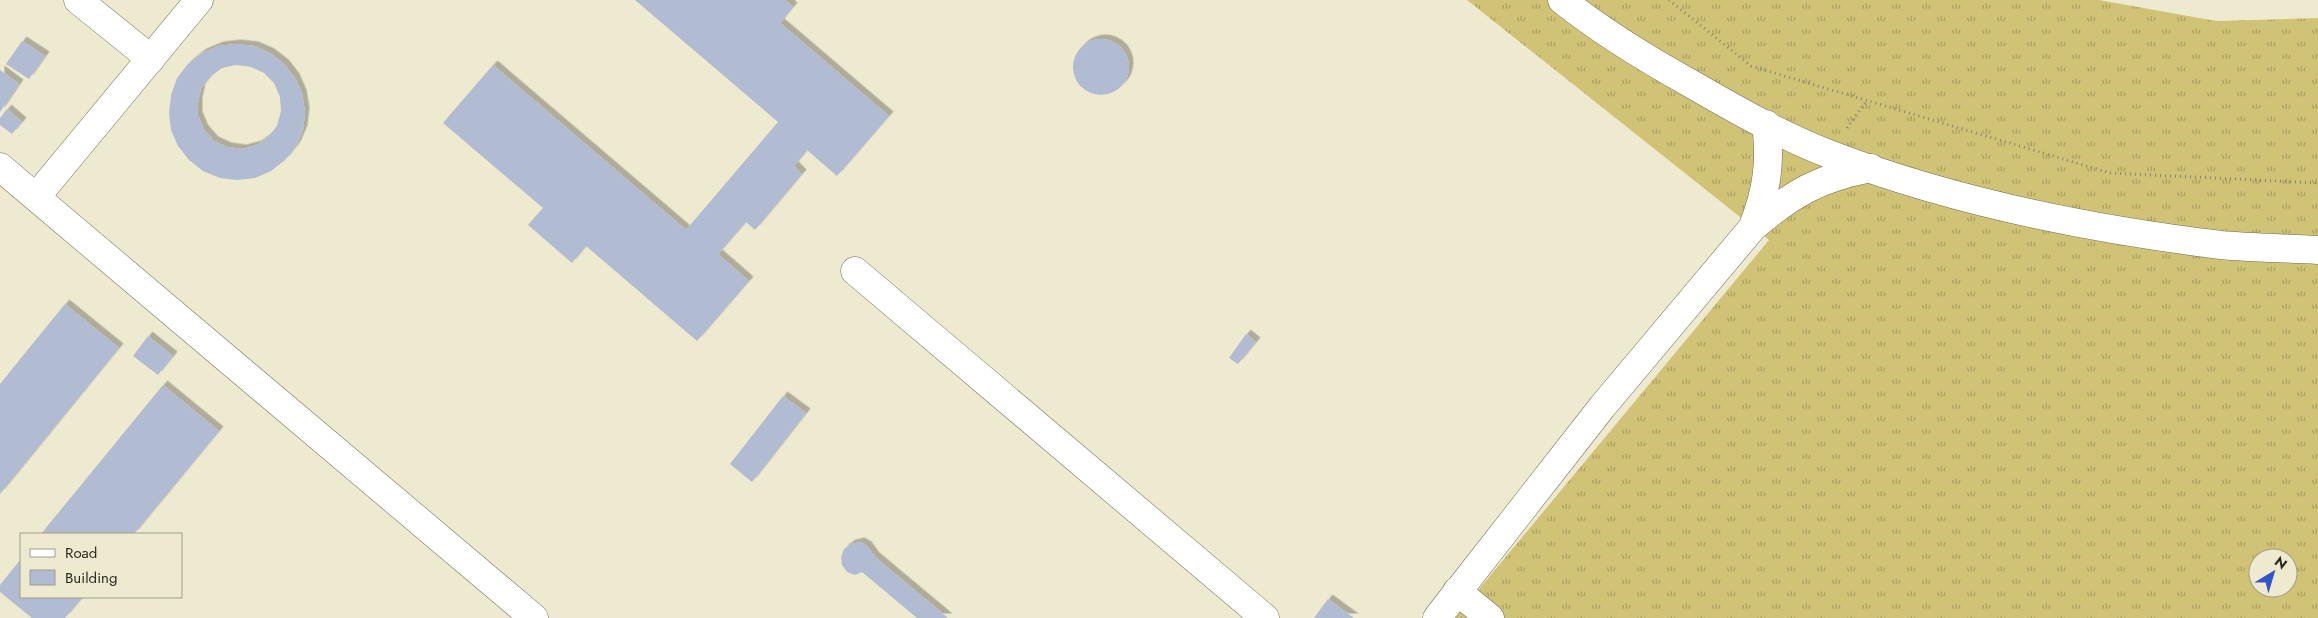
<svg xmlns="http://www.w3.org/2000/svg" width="2318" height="618" viewBox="0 0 2318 618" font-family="Jost,sans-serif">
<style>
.grass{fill:url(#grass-tufts);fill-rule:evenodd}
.building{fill:#b1bbd2;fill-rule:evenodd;filter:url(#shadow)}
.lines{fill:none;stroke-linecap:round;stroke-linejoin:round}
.minor-casing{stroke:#706c55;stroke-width:29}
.path{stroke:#878573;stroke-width:3;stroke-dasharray:1 4;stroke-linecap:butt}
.minor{stroke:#fff;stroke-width:28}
</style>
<defs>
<pattern id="grass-tufts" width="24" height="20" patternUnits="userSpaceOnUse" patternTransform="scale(1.25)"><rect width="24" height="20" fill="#d1c376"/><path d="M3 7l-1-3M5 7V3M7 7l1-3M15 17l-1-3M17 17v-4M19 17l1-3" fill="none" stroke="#aa9f60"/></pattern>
<filter id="shadow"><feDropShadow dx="4.5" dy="-4.5" stdDeviation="0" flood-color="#0004"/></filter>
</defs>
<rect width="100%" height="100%" fill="#eeead0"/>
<path class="grass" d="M1467 0H2099L2216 21 2318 18V618H1455L1769 240ZM2258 558H2288V588H2258Z"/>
<path class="building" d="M635 0H785L793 7 780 23 889 116 837 176 807 150 794 166 802 174 755 230 746 222 718 254 749 281 697 341 586 246 572 263 528 225 543 208 443 123 493 65 686 230 778 122Z
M1073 67a28 28 0 1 1 56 0a28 28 0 1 1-56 0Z
M22 41 45 56 29 79 6 64Z
M236 44 254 46 270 53 284 64 295 78 302 94 305 112 303 130 296 146 285 160 271 171 255 178 237 180 220 178 203 171 189 160 178 146 171 130 169 113 171 95 177 78 188 64 202 53 219 46ZM236 65 251 67 264 73 274 83 280 97 281 111 277 126 268 137 257 145 242 149 227 147 214 141 204 130 198 116V102L201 88 210 77 222 68Z
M0 70 19 84 0 112Z
M7 109 22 122 12 134 0 125V118Z
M65 304 119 348 0 494V384Z
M1246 334 1256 342 1238 364 1229 358Z
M148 336 173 356 158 375 133 356Z
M163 385 219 431 134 534H41Z
M783 396 806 413 752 482 730 464Z
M860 542 867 546 875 557 948 618H917L862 572 855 575 847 572 842 565 841 557 844 549 851 544Z
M21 559V597H83L65 618H32L0 592V585Z
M1328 599 1354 618H1314Z"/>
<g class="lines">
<g class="minor-casing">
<path id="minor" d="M78 0 151 59
M1562 0C1601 31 1645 58 1688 82 1733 108 1780 135 1829 154 1954 202 2089 229 2221 245 2253 248 2286 248 2318 250
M0 167 534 618
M36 197 199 0
M1753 226C1767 191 1771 161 1766 124
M855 271 1265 618
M1457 591 1490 618
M1437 618 1602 407 1753 227C1793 193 1819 178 1871 168"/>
</g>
<path class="path" d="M1669 0 1751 66 2110 173 2318 183
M1847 128 1867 100"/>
<use href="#minor" class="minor"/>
</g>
<rect x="20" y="533" width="162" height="65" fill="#eeead0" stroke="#a09d8a"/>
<rect x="30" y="549" width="25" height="8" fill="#ffffff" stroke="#a09d8a"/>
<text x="65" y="558" font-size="15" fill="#2c2a20">Road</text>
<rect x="30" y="570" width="25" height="15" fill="#b1bbd2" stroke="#a09d8a"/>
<text x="65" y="583" font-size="15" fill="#2c2a20">Building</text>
<g transform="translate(2273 573) rotate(38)"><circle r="24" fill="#eeead0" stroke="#a09d8a"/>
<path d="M0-4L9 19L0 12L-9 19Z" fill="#3355c5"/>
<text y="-8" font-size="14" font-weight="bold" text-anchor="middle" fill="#2c2a20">N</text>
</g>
</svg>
